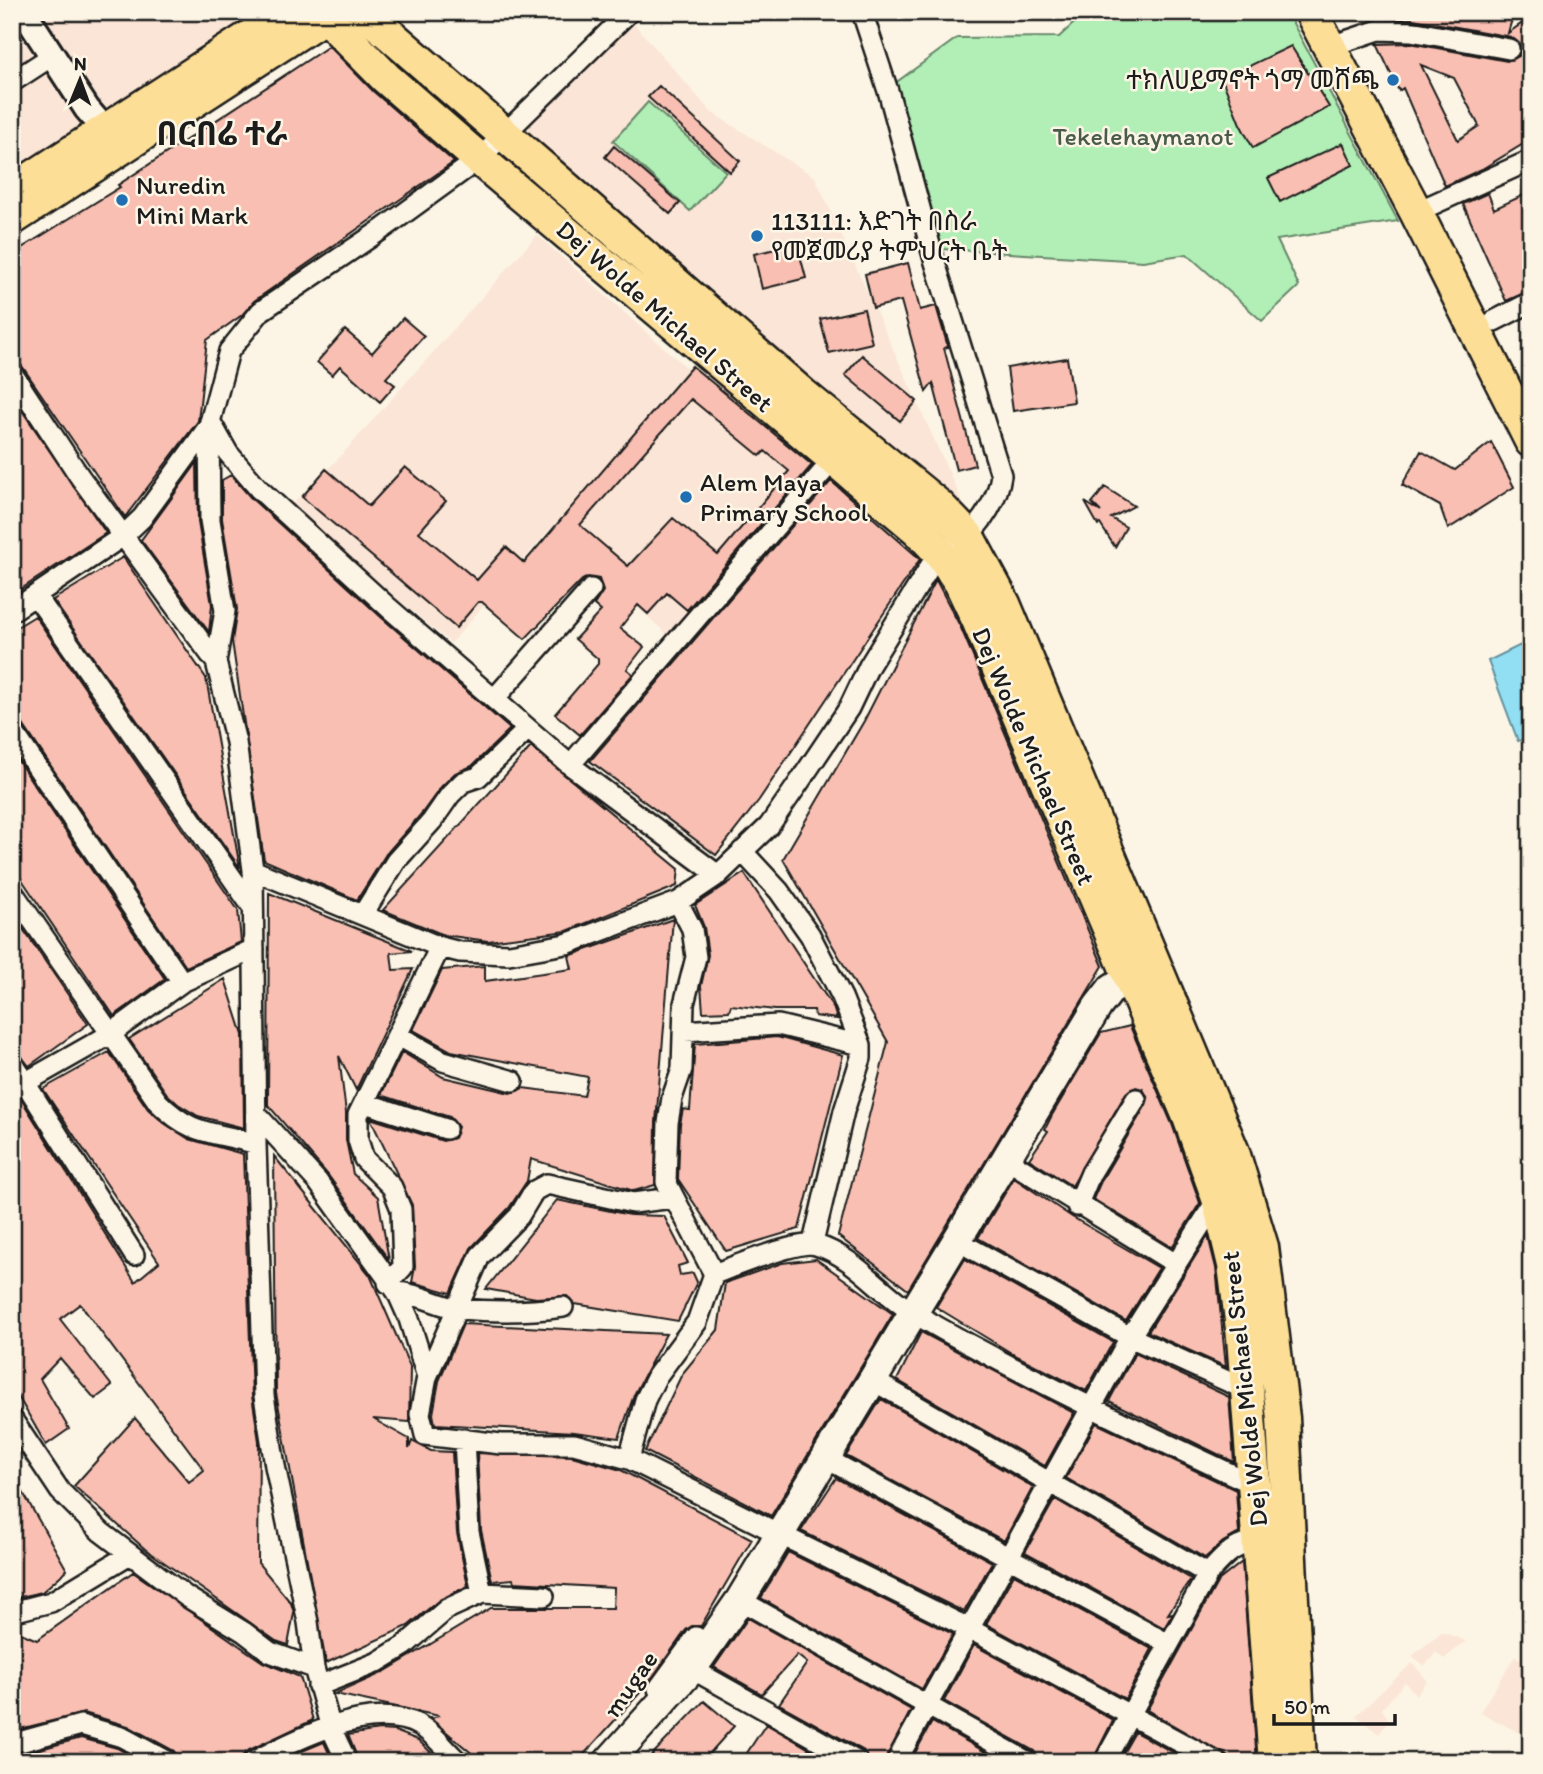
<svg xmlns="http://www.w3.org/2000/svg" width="1543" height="1774" viewBox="0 0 1543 1774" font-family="Itim,'Noto Sans Ethiopic',sans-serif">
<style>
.built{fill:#fbe5d6}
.green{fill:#b1efb6;stroke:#668669;stroke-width:2}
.water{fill:#92def2;stroke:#63909c;stroke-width:2}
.building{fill:#f9bfb2;stroke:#1c1c1c;stroke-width:2;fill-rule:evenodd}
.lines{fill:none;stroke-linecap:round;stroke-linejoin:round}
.minor-casing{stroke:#1c1c1c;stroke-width:24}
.tertiary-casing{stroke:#1c1c1c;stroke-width:30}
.secondary-casing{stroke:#1c1c1c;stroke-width:33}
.primary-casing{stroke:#1c1c1c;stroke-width:37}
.minor{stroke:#fcf5e5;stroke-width:19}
.tertiary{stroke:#fcf5e5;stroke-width:24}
.secondary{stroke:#fcf5e5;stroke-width:28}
.primary{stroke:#fcde96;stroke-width:32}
.poi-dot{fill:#1f6fb2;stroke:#fcf5e5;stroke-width:2.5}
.labels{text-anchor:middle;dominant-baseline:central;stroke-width:5;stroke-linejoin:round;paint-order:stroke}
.poi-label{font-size:26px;fill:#1c1c1c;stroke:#fcf5e5;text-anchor:start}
.park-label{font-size:26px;fill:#495b4a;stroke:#fcf5e5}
.street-label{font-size:26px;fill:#1c1c1c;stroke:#fcf5e5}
.district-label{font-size:33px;font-weight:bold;fill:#1c1c1c;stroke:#fcf5e5}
</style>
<rect width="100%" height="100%" fill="#fcf5e5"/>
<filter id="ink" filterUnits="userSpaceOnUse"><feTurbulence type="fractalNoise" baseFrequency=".0143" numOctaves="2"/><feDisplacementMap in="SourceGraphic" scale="14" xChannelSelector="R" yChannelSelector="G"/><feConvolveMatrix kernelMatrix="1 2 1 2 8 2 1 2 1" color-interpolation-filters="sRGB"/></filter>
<g filter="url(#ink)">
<path class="built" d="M12 12H280L12 185Z
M629 18 711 112 815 177 972 523 515 135Z
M537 235 688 369 692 363 821 466 671 638 551 528 451 643 287 509 340 457Z
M1442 1632 1466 1641 1444 1659 1436 1652 1425 1666 1412 1656Z
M1515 1656 1531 1666V1739L1480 1712Z
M1412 1663 1427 1680 1416 1695 1405 1682 1382 1709 1389 1720 1379 1734 1356 1716Z"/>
<path class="green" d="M1086 12H1287L1398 221 1277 240 1299 286 1262 321 1187 254 1143 261 941 249 894 84 957 38 1059 37Z
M648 102 726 172 690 211 613 141Z"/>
<path class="water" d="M1531 640V737L1518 741 1488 661Z"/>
<path class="building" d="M1368 12H1514L1508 33 1531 17V148L1525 143 1482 169 1445 186 1403 88 1399 91 1377 44 1410 43 1507 61 1519 56 1520 44 1511 37 1413 19H1372ZM1421 65 1454 78 1479 126 1458 140Z
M329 46 374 92 454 162 254 301 242 315 207 340 198 421 125 517 22 366 12 361V254L120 187 118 185Z
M1291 46 1329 107 1253 148 1240 124 1222 79Z
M659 86 740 161 730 172 648 97Z
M1343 143 1353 165 1280 202 1268 178Z
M614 146 680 203 670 214 605 157Z
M1530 192 1531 290 1506 301 1463 204 1488 193 1494 209Z
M797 244 806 278 762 289 754 254Z
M908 263 920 310 936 306 948 347 944 348 975 465 956 470 933 383 926 392 901 301 873 308 865 274Z
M864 309 872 343 829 353 820 319Z
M403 318 424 336 386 378 395 385 380 402 340 366 332 375 317 362 345 330 372 353Z
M862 355 917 401 900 421 845 375Z
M1067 358 1074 402 1013 411 1007 368Z
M692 366 812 465 687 610 667 593 648 614 638 605 620 628 644 647 627 669 633 674 580 735 555 714 598 664V659L575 639 601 611 594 605 603 591 599 579 588 577 582 580 525 639 482 602H478L456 628 302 497 326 469 369 506 405 467 446 501 419 532 477 580 506 547 524 563ZM691 399 760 456 765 451 789 471 718 555 673 518 628 566 580 525Z
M12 396 106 533 12 595Z
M1491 442 1514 487 1448 529 1440 506 1402 485 1421 451 1455 470Z
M197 463 198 522 212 605 209 632 141 540Z
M231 475 251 498 381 617 510 729 472 766 455 773 441 787 422 813 386 854 357 900 264 860 232 641 237 609 222 519V480Z
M831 481 920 559 759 800 716 855 590 761Z
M1105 487 1134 506 1111 518 1126 527 1115 547 1100 524 1098 525 1085 502 1101 512 1092 503Z
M123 557 206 678 240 868 53 600Z
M936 580 961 628 1103 966 908 1290 838 1236 888 1042 783 859 864 721Z
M35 616 238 910 241 942 186 967 22 723 12 718V630Z
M531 747 679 869 677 886 567 931 488 941 444 935 383 910Z
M12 752 165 979 114 1016 12 865Z
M744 873 833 1007 837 1019 815 1016 814 1010H775L731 1005 729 1011 703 1012 701 986 708 955 704 927 695 905Z
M269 893 412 951 391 953 393 970 413 969 356 1090 339 1056 346 1113V1140L353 1174 378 1197 389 1260 328 1175 268 1105Z
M12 913 88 1024 29 1066 12 1044Z
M673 919 656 1122 655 1185 634 1191 531 1159 527 1181 509 1208 471 1248 451 1293 412 1282 415 1267 412 1205 370 1118 443 1141 454 1138 458 1127 450 1117 381 1095 402 1052 443 1077 510 1093 523 1088 584 1096 588 1077 451 1051 413 1030 442 970 485 966V981L572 969 569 956Z
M225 979 243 1035 244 1128 198 1116 178 1104 167 1094 129 1039Z
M1130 1026 1172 1124 1200 1203 1172 1247 1093 1199 1102 1179 1146 1105 1148 1099 1143 1089 1136 1087 1126 1093 1072 1186 1029 1159 1048 1131 1045 1129 1052 1115 1101 1033Z
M777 1037 843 1055 799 1229 726 1251 678 1179 680 1124 683 1109 690 1110 695 1044Z
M109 1052 148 1109 164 1123 189 1139 243 1154 252 1396 259 1441 258 1563 291 1603 294 1613 288 1645 276 1641 145 1549 74 1486 135 1418 189 1482 204 1470 80 1304 60 1319 112 1386 95 1399 60 1358 40 1379 69 1429 46 1445 12 1386V1102L21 1099 135 1282 159 1262 43 1089Z
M274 1156 370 1275 410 1367 409 1422 373 1419 409 1439V1449L412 1441 431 1451 452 1452 457 1533 468 1586 439 1600 408 1626 326 1663 276 1393Z
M1014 1178 1072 1217 1159 1268 1126 1321 978 1238Z
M557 1200 630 1215 664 1216 688 1263 678 1266 680 1275 693 1273 697 1282 678 1321 575 1304 567 1296 536 1298 486 1289Z
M1208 1236 1216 1268 1226 1367 1148 1332Z
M816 1259 893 1314 771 1516 645 1451 682 1374 718 1330 725 1283 782 1263Z
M965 1259 1113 1342 1086 1391 1013 1354 936 1307Z
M463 1324 666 1334 634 1395 619 1438 574 1432 435 1424 433 1414 439 1381Z
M921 1332 1074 1413 1045 1466 897 1380Z
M1135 1353 1229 1397 1234 1462 1109 1401Z
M881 1399 1033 1487 1004 1541 846 1456Z
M1096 1423 1236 1490 1239 1533 1223 1542 1205 1558 1066 1478Z
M477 1453 572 1456 621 1470 752 1539 701 1626H692L686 1630 647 1685 577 1762H482L430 1718 439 1716 335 1694 382 1673 491 1608H613L614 1588 514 1582 513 1579 492 1581 481 1530Z
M12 1473 67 1570 42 1592 12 1599Z
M836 1478 992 1562 964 1612 801 1531Z
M1055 1499 1191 1579 1168 1614 1173 1613 1164 1628 1025 1552Z
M788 1552 953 1634 922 1689 761 1598Z
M1242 1562 1257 1762H1237L1147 1710 1218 1581Z
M133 1572 263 1662 300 1677 313 1720 247 1751 237 1762H180L174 1751 128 1726 84 1713 20 1729 12 1736V1629L37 1640Z
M1014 1574 1152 1649 1125 1699 986 1624Z
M748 1618 911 1710 884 1762H870L864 1751 779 1704 807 1663 797 1655 762 1694 714 1667Z
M974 1645 1113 1720 1092 1762H1040L1034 1751 944 1701Z
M704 1701 734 1726 702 1762H645Z
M932 1722 1003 1762H910Z
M766 1724 832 1762H741Z
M379 1730 395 1731 418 1740 441 1762H359L348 1735Z
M1135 1732 1188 1760 1190 1762H1118Z
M81 1738 117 1748 142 1762H12V1746L19 1753H26Z
M324 1742 333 1762H280L295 1754Z"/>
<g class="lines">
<g class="minor-casing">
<path id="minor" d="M1328 47 1379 30 1411 31 1509 49
M12 82 52 56
M1416 212 1531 160
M1494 321 1531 302
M12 373 80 477 216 662
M210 421 228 453 259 489 389 608 570 765 718 875
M36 596 253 908
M12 611 123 536 142 518 209 426
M495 698 591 589
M12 730 182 982
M570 765 833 460
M742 851 779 891 810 935 842 997 861 1045V1058L844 1111 813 1243
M253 870 440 947 460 952 509 954 566 944 678 902 718 875 769 826 798 784 849 708 869 666 934 560C942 549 954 545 965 537 983 523 998 498 1001 475L933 256 889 94 862 12
M12 891 158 1102C194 1138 212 1130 256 1144
M363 914 396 861 432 821 450 795 463 782 478 777 528 729
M684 1031 778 1025 861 1045
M397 1035 443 1061 513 1081
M12 1062 134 1255
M12 1090 109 1035 182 982 254 949
M365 1103 446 1129
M257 1115 318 1182 397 1292 409 1319 427 1377
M1006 1159 1176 1264
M673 1198 633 1203 547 1184 534 1191 519 1216 480 1256 427 1377 420 1414 425 1435 501 1444H574L629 1459 968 1628 1217 1762
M1077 1206 1091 1173 1136 1099
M956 1240 1130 1337 1249 1391
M714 1274C732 1267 800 1240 816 1245 856 1257 880 1293 915 1314 1026 1378 1141 1432 1257 1486
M388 1283 403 1267 401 1209 392 1187 364 1159 358 1140V1115L440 947
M397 1292C421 1294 441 1307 460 1309 495 1312 528 1312 563 1307
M874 1381 1208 1574
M12 1419 60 1491 101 1532 187 1597 244 1632 270 1652 314 1668
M464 1439 469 1532 482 1593
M825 1458 1167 1643
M629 1459 645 1400 657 1376 697 1322 714 1274 666 1182 668 1123 672 1098 682 1069 684 1004 696 957 692 929 678 902
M740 1600 1028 1762
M12 1612 51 1602 130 1554
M692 1669 858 1762
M318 1686 376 1663 404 1646 447 1609 482 1593 544 1596
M658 1689 696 1637
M23 1741 81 1725 122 1737 168 1762
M253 1762C296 1739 371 1701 419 1725 434 1733 446 1751 459 1762
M347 1762 331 1728 314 1668 308 1622 275 1466 264 1396 256 1144 253 870 236 742 216 662 225 611 210 520 209 426 229 351 261 311 384 228 479 159 629 12
M896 1762 1130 1337 1218 1198
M1104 1762 1208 1574C1224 1556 1235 1542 1261 1542"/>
</g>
<g class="tertiary-casing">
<path id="tertiary" d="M24 12 87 109 106 131"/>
</g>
<g class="secondary-casing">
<path id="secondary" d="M608 1762 692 1669 740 1600 1098 1006 1112 988 1147 966"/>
</g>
<g class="primary-casing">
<path id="primary" d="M321 12 386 78 479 159 917 529 939 552 960 582 978 620 1189 1117 1218 1198 1234 1265 1243 1337 1275 1762
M364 12 802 394 939 506 967 535 1004 604 1233 1152 1262 1247 1283 1418 1300 1762
M1311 12 1416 212 1531 441
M12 191 288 12
M12 219 331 12"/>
</g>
<use href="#minor" class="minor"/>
<use href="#tertiary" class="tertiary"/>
<use href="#secondary" class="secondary"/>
<use href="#primary" class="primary"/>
</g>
</g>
<g class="poi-dot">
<circle cx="1393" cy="80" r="7"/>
<circle cx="122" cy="200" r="7"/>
<circle cx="757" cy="236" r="7"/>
<circle cx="686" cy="497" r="7"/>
</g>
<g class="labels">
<g class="poi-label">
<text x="1379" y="80" text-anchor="end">ተክለሀይማኖት ጎማ መሸጫ</text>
<text x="136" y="185">Nuredin<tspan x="136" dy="30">Mini Mark</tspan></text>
<text x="771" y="221">113111: እድገት በስራ<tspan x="771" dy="30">የመጀመሪያ ትምህርት ቤት</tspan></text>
<text x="700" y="482">Alem Maya<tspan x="700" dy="30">Primary School</tspan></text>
</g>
<g class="park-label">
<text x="1143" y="136">Tekelehaymanot</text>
</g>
<g class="street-label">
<text transform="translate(665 316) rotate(41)">Dej Wolde Michael Street</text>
<text transform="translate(1034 756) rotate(67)">Dej Wolde Michael Street</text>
<text transform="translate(1244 1389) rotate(-96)">Dej Wolde Michael Street</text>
<text transform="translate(630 1684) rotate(-55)">mugae</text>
</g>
<g class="district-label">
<text x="222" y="133">በርበሬ ተራ</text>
</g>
</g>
<rect width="1543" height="1774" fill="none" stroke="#fcf5e5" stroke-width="42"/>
<rect x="21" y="21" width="1501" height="1732" fill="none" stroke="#1c1c1c" stroke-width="2.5" filter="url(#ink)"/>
<g transform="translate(80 80) rotate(1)" stroke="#fcf5e5" stroke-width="5" paint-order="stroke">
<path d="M0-5L12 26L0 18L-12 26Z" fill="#1c1c1c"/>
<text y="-10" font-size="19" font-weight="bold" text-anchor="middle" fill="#1c1c1c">N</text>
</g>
<path d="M1274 1714v10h121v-10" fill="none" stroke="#1c1c1c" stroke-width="3.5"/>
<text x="1284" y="1714" font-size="21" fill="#1c1c1c" stroke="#fcf5e5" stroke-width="5" paint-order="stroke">50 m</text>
</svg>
